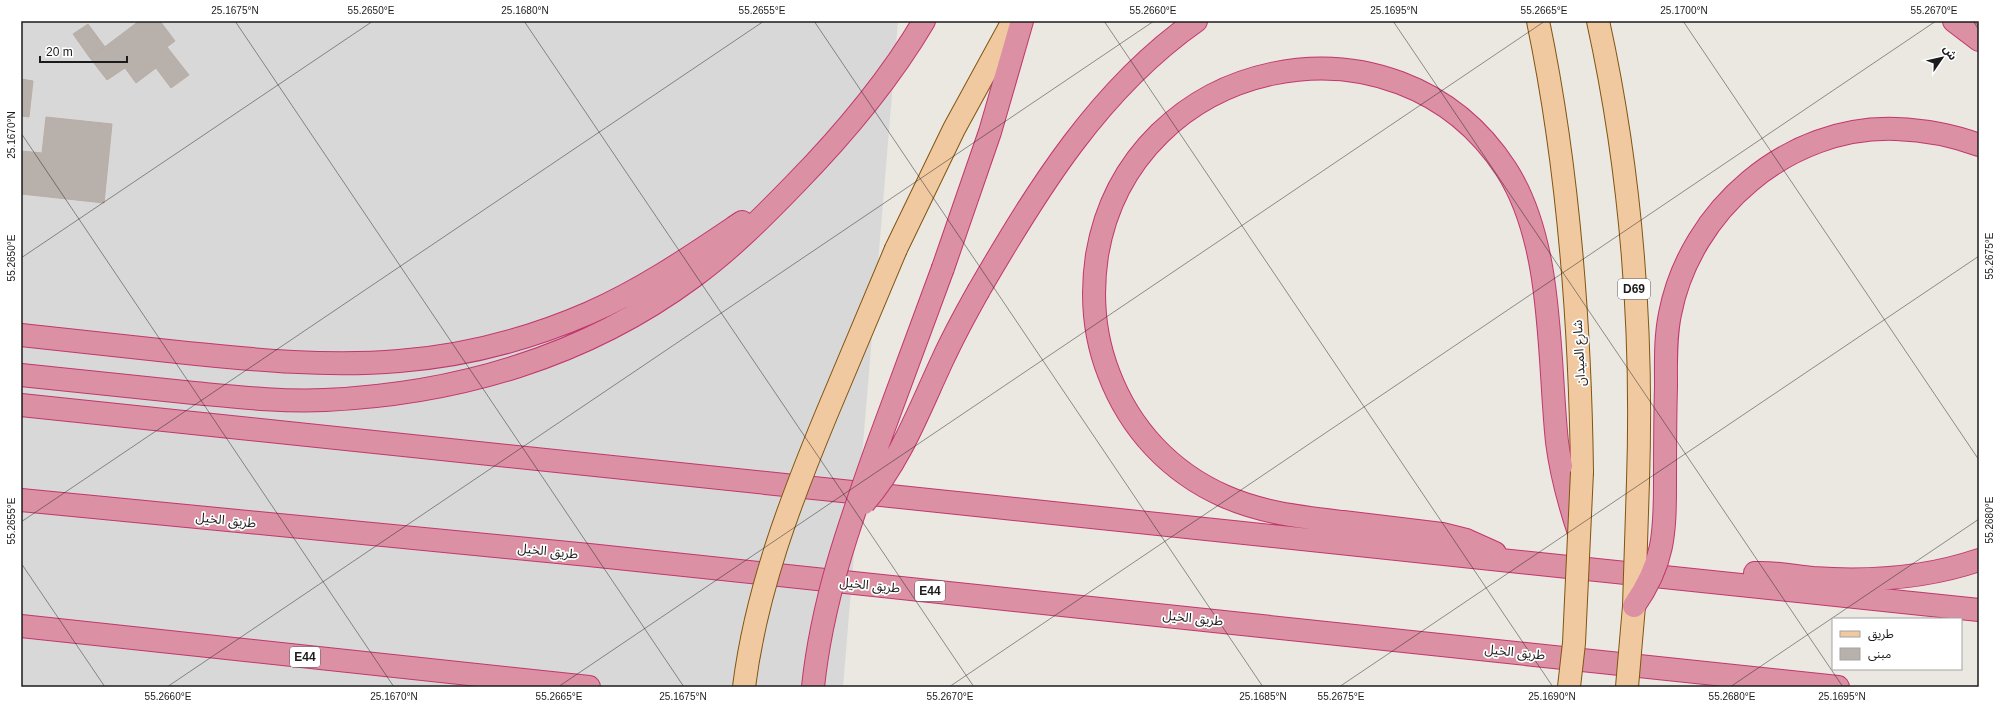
<svg xmlns="http://www.w3.org/2000/svg" width="2000" height="708" viewBox="0 0 2000 708" font-family="Arial,'Noto Sans Arabic',sans-serif">
<style>
.residential{fill:#d9d8d8}
.building{fill:#b8b0ab;stroke:#bbada5}
.lines{fill:none;stroke-linecap:round;stroke-linejoin:round}
.major-casing{stroke:#815510;stroke-width:24}
.highway-casing{stroke:#c0376f;stroke-width:24}
.major{stroke:#f0c9a1;stroke-width:22}
.highway{stroke:#db90a3;stroke-width:22}
.major-bridge-casing{stroke:#815510;stroke-width:24;stroke-linecap:butt}
.highway-bridge-casing{stroke:#c0376f;stroke-width:24;stroke-linecap:butt}
.major-bridge{stroke:#f0c9a1;stroke-width:22}
.highway-bridge{stroke:#db90a3;stroke-width:22}
.ticks{fill:none;stroke:#1b1b1b;stroke-width:1;stroke-opacity:0.45}
.labels{text-anchor:middle;dominant-baseline:central;stroke-width:3.5;stroke-linejoin:round;paint-order:stroke}
.shield{fill:#fff;stroke:#5f5f5f;stroke-width:1}
.shield-label{font-size:12px;font-weight:bold;fill:#1b1b1b}
.street-label{font-size:13px;fill:#1b1b1b;stroke:#fff}
.neatline{fill:none;stroke:#1b1b1b;stroke-width:1.5}
.ticks-label{font-size:10px;text-anchor:middle;fill:#1b1b1b}
</style>
<rect width="100%" height="100%" fill="#ebe7e1"/>
<path class="residential" d="M21 21H898L843 687H21Z"/>
<path class="building" d="M139 21H160L175 41 167 47 189 75 171 88 156 68 136 83 125 68 107 80 90 58Z
M88 24 105 47 90 58 73 34Z
M21 79 33 81 29 117 21 116Z
M46 117 112 124 104 203 21 194V151L42 153Z"/>
<g class="lines">
<g class="major-casing">
<path id="major" d="M1538 21C1569 170 1580 321 1582 472
M1598 21C1631 171 1643 328 1638 481
M896 249 954 129 1013 21"/>
</g>
<g class="highway-casing">
<path id="highway" d="M1954 21 1979 40
M943 268 990 132 1022 21
M979 290C1037 190 1099 89 1196 21
M21 335C76 341 132 347 187 353 257 360 328 367 399 361 464 356 529 339 589 313 644 289 693 255 742 222
M21 375C79 381 136 387 194 393 237 397 281 402 325 400 457 394 585 357 693 277 730 250 762 218 794 185 843 135 888 82 924 21
M21 405 1979 610
M1665 483C1665 451 1665 419 1666 387 1666 363 1665 338 1670 314 1690 210 1788 125 1896 129 1925 130 1952 135 1979 145
M21 500 589 555 1838 687
M1495 553 1466 540 1442 534C1409 530 1376 526 1343 522 1301 517 1262 513 1224 496 1170 472 1130 429 1109 374 1094 336 1091 295 1097 255 1131 55 1396 0 1506 169 1554 243 1548 357 1557 442 1561 473 1569 503 1579 533
M1755 573C1775 572 1793 576 1813 578 1869 582 1926 578 1979 560
M21 626 589 687"/>
</g>
<use href="#major" class="major"/>
<use href="#highway" class="highway"/>
<g class="major-bridge-casing">
<path id="major-bridge" d="M744 687C756 591 790 502 827 413 850 358 873 303 896 249
M1569 687 1574 643 1582 472
M1627 687 1634 606 1638 481"/>
</g>
<g class="highway-bridge-casing">
<path id="highway-bridge" d="M864 503C900 462 919 410 942 361 953 337 966 313 979 290
M1634 606C1664 563 1665 534 1665 483
M813 687C822 601 849 525 878 444 900 386 921 327 943 268"/>
</g>
<use href="#major-bridge" class="major-bridge"/>
<use href="#highway-bridge" class="highway-bridge"/>
</g>
<path class="ticks" d="M235 21 684 687M524 21 974 687M814 21 1263 687M1104 21 1553 687M1393 21 1843 687M1683 21 1979 460M1973 21 1979 30M21 133 394 687M21 258 373 21M21 522 764 21M21 563 105 687M167 687 1154 21M558 687 1545 21M949 687 1936 21M1339 687 1979 256M1730 687 1979 519"/>
<g class="labels">
<g class="shield">
<rect x="1618" y="279" width="32" height="20" rx="3"/>
<rect x="915" y="581" width="30" height="20" rx="3"/>
<rect x="290" y="647" width="30" height="20" rx="3"/>
</g>
<g class="shield-label">
<text x="1634" y="289">D69</text>
<text x="930" y="591">E44</text>
<text x="305" y="657">E44</text>
</g>
<g class="street-label">
<text transform="translate(1579 353) rotate(-93)">شارع الميدان</text>
<text transform="translate(226 520) rotate(6)">طريق الخيل</text>
<text transform="translate(548 551) rotate(6)">طريق الخيل</text>
<text transform="translate(870 585) rotate(6)">طريق الخيل</text>
<text transform="translate(1193 618) rotate(6)">طريق الخيل</text>
<text transform="translate(1515 652) rotate(6)">طريق الخيل</text>
</g>
</g>
<rect width="2000" height="708" fill="none" stroke="#ffffff" stroke-width="44"/>
<rect x="1832" y="618" width="130" height="52" fill="#ffffff" stroke="#a4a4a4"/>
<rect x="1840" y="631" width="20" height="6" fill="#f0c9a1" stroke="#a4a4a4"/>
<text x="1868" y="638" font-size="12" fill="#1b1b1b">طريق</text>
<rect x="1840" y="648" width="20" height="12" fill="#b8b0ab" stroke="#a4a4a4"/>
<text x="1868" y="658" font-size="12" fill="#1b1b1b">مبنى</text>
<g transform="translate(1942 58) rotate(56)" stroke="#ffffff" stroke-width="3" paint-order="stroke">
<path d="M0-3L7 15L0 10L-7 15Z" fill="#1b1b1b"/>
<text y="-6" font-size="11" font-weight="bold" text-anchor="middle" fill="#1b1b1b">ش</text>
</g>
<path d="M40 56v6h87v-6" fill="none" stroke="#1b1b1b" stroke-width="2"/>
<text x="46" y="56" font-size="12" fill="#1b1b1b" stroke="#ffffff" stroke-width="3" paint-order="stroke">20 m</text>
<rect x="22" y="22" width="1956" height="664" class="neatline"/>
<g class="ticks-label">
<text x="235" y="14">25.1675°N</text>
<text x="371" y="14">55.2650°E</text>
<text x="525" y="14">25.1680°N</text>
<text x="762" y="14">55.2655°E</text>
<text x="1153" y="14">55.2660°E</text>
<text x="1394" y="14">25.1695°N</text>
<text x="1544" y="14">55.2665°E</text>
<text x="1684" y="14">25.1700°N</text>
<text x="1934" y="14">55.2670°E</text>
<text transform="translate(11 135) rotate(-90)" y="4">25.1670°N</text>
<text transform="translate(1989 256) rotate(-90)" y="4">55.2675°E</text>
<text transform="translate(11 258) rotate(-90)" y="4">55.2650°E</text>
<text transform="translate(1989 520) rotate(-90)" y="4">55.2680°E</text>
<text transform="translate(11 521) rotate(-90)" y="4">55.2655°E</text>
<text x="168" y="700">55.2660°E</text>
<text x="394" y="700">25.1670°N</text>
<text x="559" y="700">55.2665°E</text>
<text x="683" y="700">25.1675°N</text>
<text x="950" y="700">55.2670°E</text>
<text x="1263" y="700">25.1685°N</text>
<text x="1341" y="700">55.2675°E</text>
<text x="1552" y="700">25.1690°N</text>
<text x="1732" y="700">55.2680°E</text>
<text x="1842" y="700">25.1695°N</text>
</g>
</svg>
